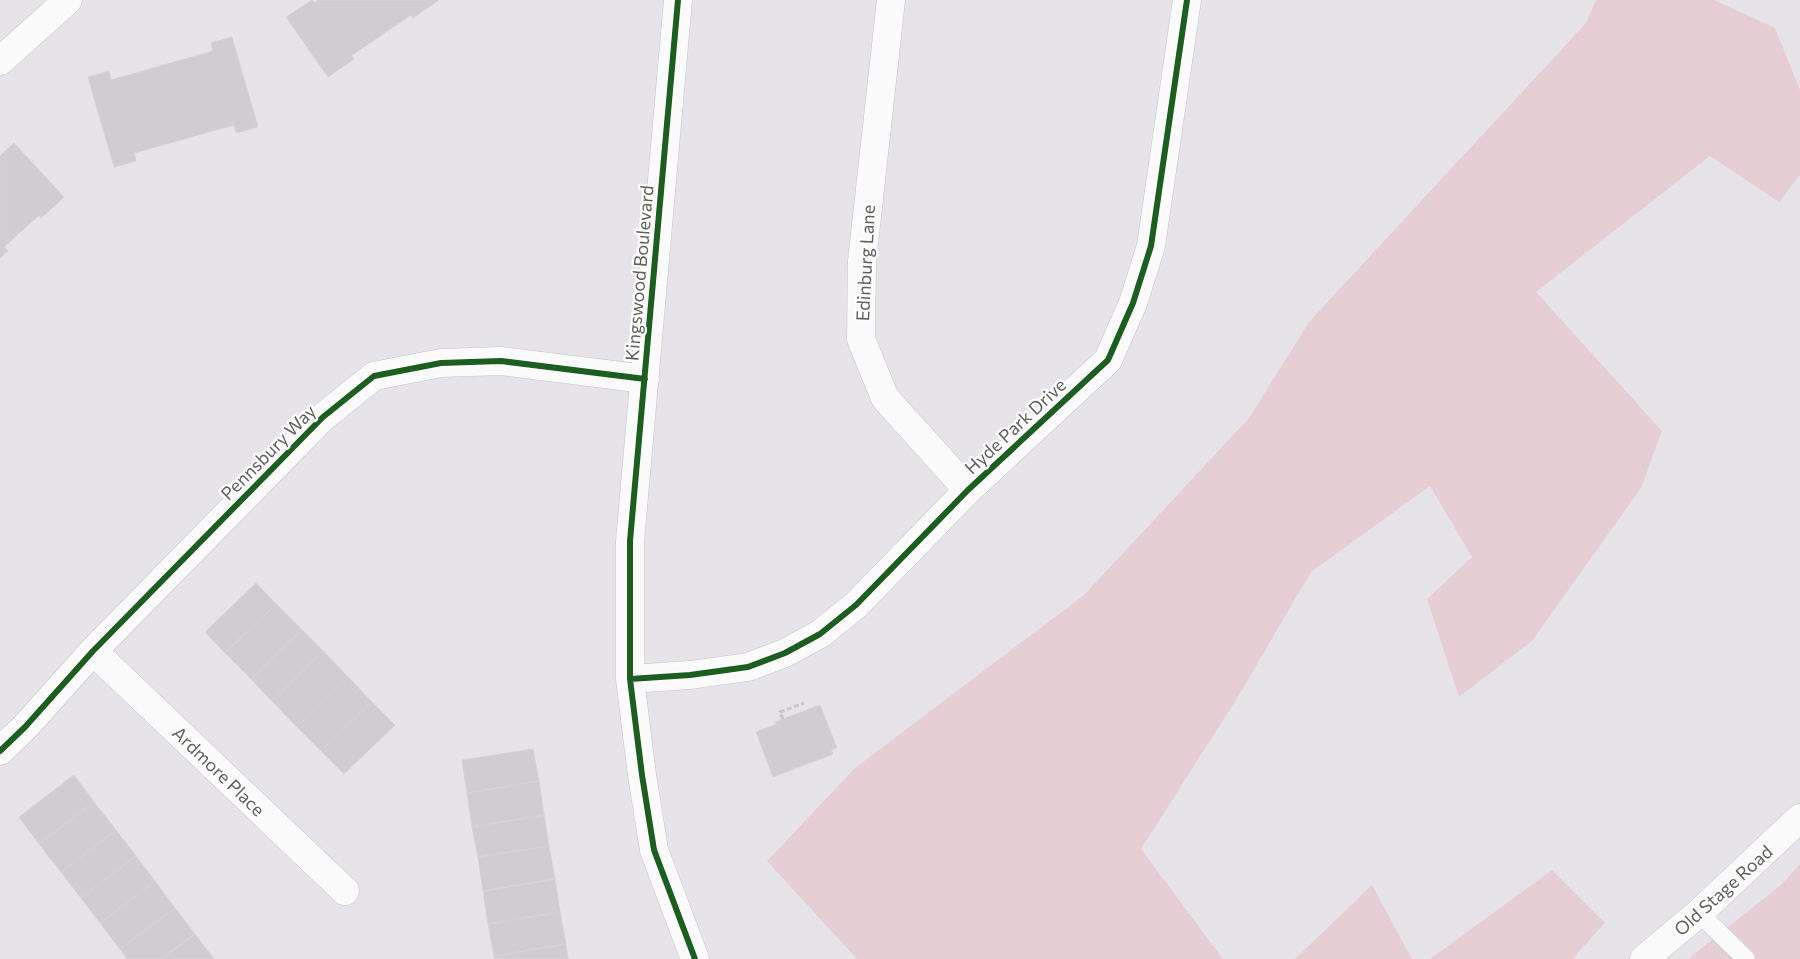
<svg xmlns="http://www.w3.org/2000/svg" width="1800" height="959" viewBox="0 0 1800 959" font-family="Commissioner,sans-serif">
<style>
.green{fill:#e5cfd4}
.building{fill:#cfcdd1;stroke:#d6d3d8}
.lines{fill:none;stroke-linecap:round;stroke-linejoin:round}
.service-casing{stroke:#c4c4c3;stroke-width:19}
.minor-casing{stroke:#c4c4c3;stroke-width:29}
.secondary-casing{stroke:#c4c4c3;stroke-width:29}
.path{stroke:#c8c5c3;stroke-width:3;stroke-dasharray:5 2.5;stroke-linecap:butt}
.service{stroke:#fbfbfc;stroke-width:18}
.minor{stroke:#fbfbfc;stroke-width:28}
.secondary{stroke:#fbfbfc;stroke-width:28}
.cycleway-casing{stroke:#fff;stroke-width:9}
.cycleway{stroke:#1b5e20;stroke-width:6}
.labels{text-anchor:middle;dominant-baseline:central;stroke-width:4.5;stroke-linejoin:round;paint-order:stroke}
.street-label{font-size:18px;fill:#5e6159;stroke:#fff}
</style>
<rect width="100%" height="100%" fill="#e7e4e9"/>
<path class="green" d="M1596 0H1714L1775 28 1800 90V175L1779 202 1710 156 1536 292 1662 431 1641 488 1532 641 1459 697 1427 599 1472 557 1430 486 1311 572 1239 695 1141 849 1223 959H857L767 861 855 768 1084 595 1249 418 1309 322 1586 23Z
M1800 864V959H1688L1782 884Z
M1552 870 1605 923 1572 959H1430Z
M1372 885 1412 959H1295Z"/>
<path class="building" d="M312 0 315 3 318 0H439L413 18 411 15 352 55 354 59 328 77 286 17Z
M232 37 258 127 236 133 234 125 134 153 136 161 114 167 88 77 109 71 111 80 213 51 211 43Z
M14 143 64 197 41 218 39 215 4 247 8 251 0 258V156Z
M256 583 276 604 225 653 205 632Z
M276 604 302 630 251 679 225 653Z
M302 630 323 651 272 701 251 679Z
M323 651 348 677 297 727 272 701Z
M348 677 372 702 321 751 297 727Z
M372 702 395 725 344 774 321 751Z
M820 705 837 748 831 750 833 754 773 777 756 732 777 724 775 722Z
M533 749 539 781 467 793 462 760Z
M74 775 94 802 39 844 19 817Z
M539 781 544 815 472 827 467 793Z
M94 802 116 830 61 872 39 844Z
M544 815 549 846 478 857 472 827Z
M116 830 136 856 81 898 61 872Z
M549 846 555 879 483 891 478 857Z
M136 856 155 881 100 923 81 898Z
M555 879 560 912 488 924 483 891Z
M155 881 175 908 120 949 100 923Z
M175 908 195 934 161 959H127L120 949Z
M560 912 566 944 494 956 488 924Z
M195 934 214 959H161Z
M566 944 568 959H494V956Z"/>
<g class="lines">
<g class="service-casing">
<path id="service" d="M1699 913 1746 959"/>
</g>
<g class="minor-casing">
<path id="minor" d="M678 0 630 541V679L642 775 654 850 695 959
M891 0 862 261 861 339 885 398 968 490
M0 61 68 0
M93 651 345 891
M630 679 690 675 748 667 785 653 820 634 856 605 968 490 1108 360 1133 303 1151 246 1187 0
M0 751 25 727 93 651 323 417 374 376 441 363 501 361 645 379"/>
</g>
<g class="secondary-casing">
<path id="secondary" d="M1644 959 1699 913 1800 818"/>
</g>
<path class="path" d="M783 719 780 712 804 703"/>
<use href="#service" class="service"/>
<use href="#minor" class="minor"/>
<use href="#secondary" class="secondary"/>
<g class="cycleway-casing">
<path id="cycleway" d="M678 0 630 541V679L642 775 654 850 695 959
M630 679 690 675 748 667 785 653 820 634 856 605 968 490 1108 360 1133 303 1151 246 1187 0
M0 751 25 727 93 651 323 417 374 376 441 363 501 361 645 379"/>
</g>
<use href="#cycleway" class="cycleway"/>
</g>
<g class="labels">
<g class="street-label">
<text transform="translate(865 263) rotate(-87)">Edinburg Lane</text>
<text transform="translate(639 273) rotate(-85)">Kingswood Boulevard</text>
<text transform="translate(1015 426) rotate(-43)">Hyde Park Drive</text>
<text transform="translate(268 452) rotate(-45)">Pennsbury Way</text>
<text transform="translate(219 771) rotate(44)">Ardmore Place</text>
<text transform="translate(1723 890) rotate(-42)">Old Stage Road</text>
</g>
</g>
</svg>
